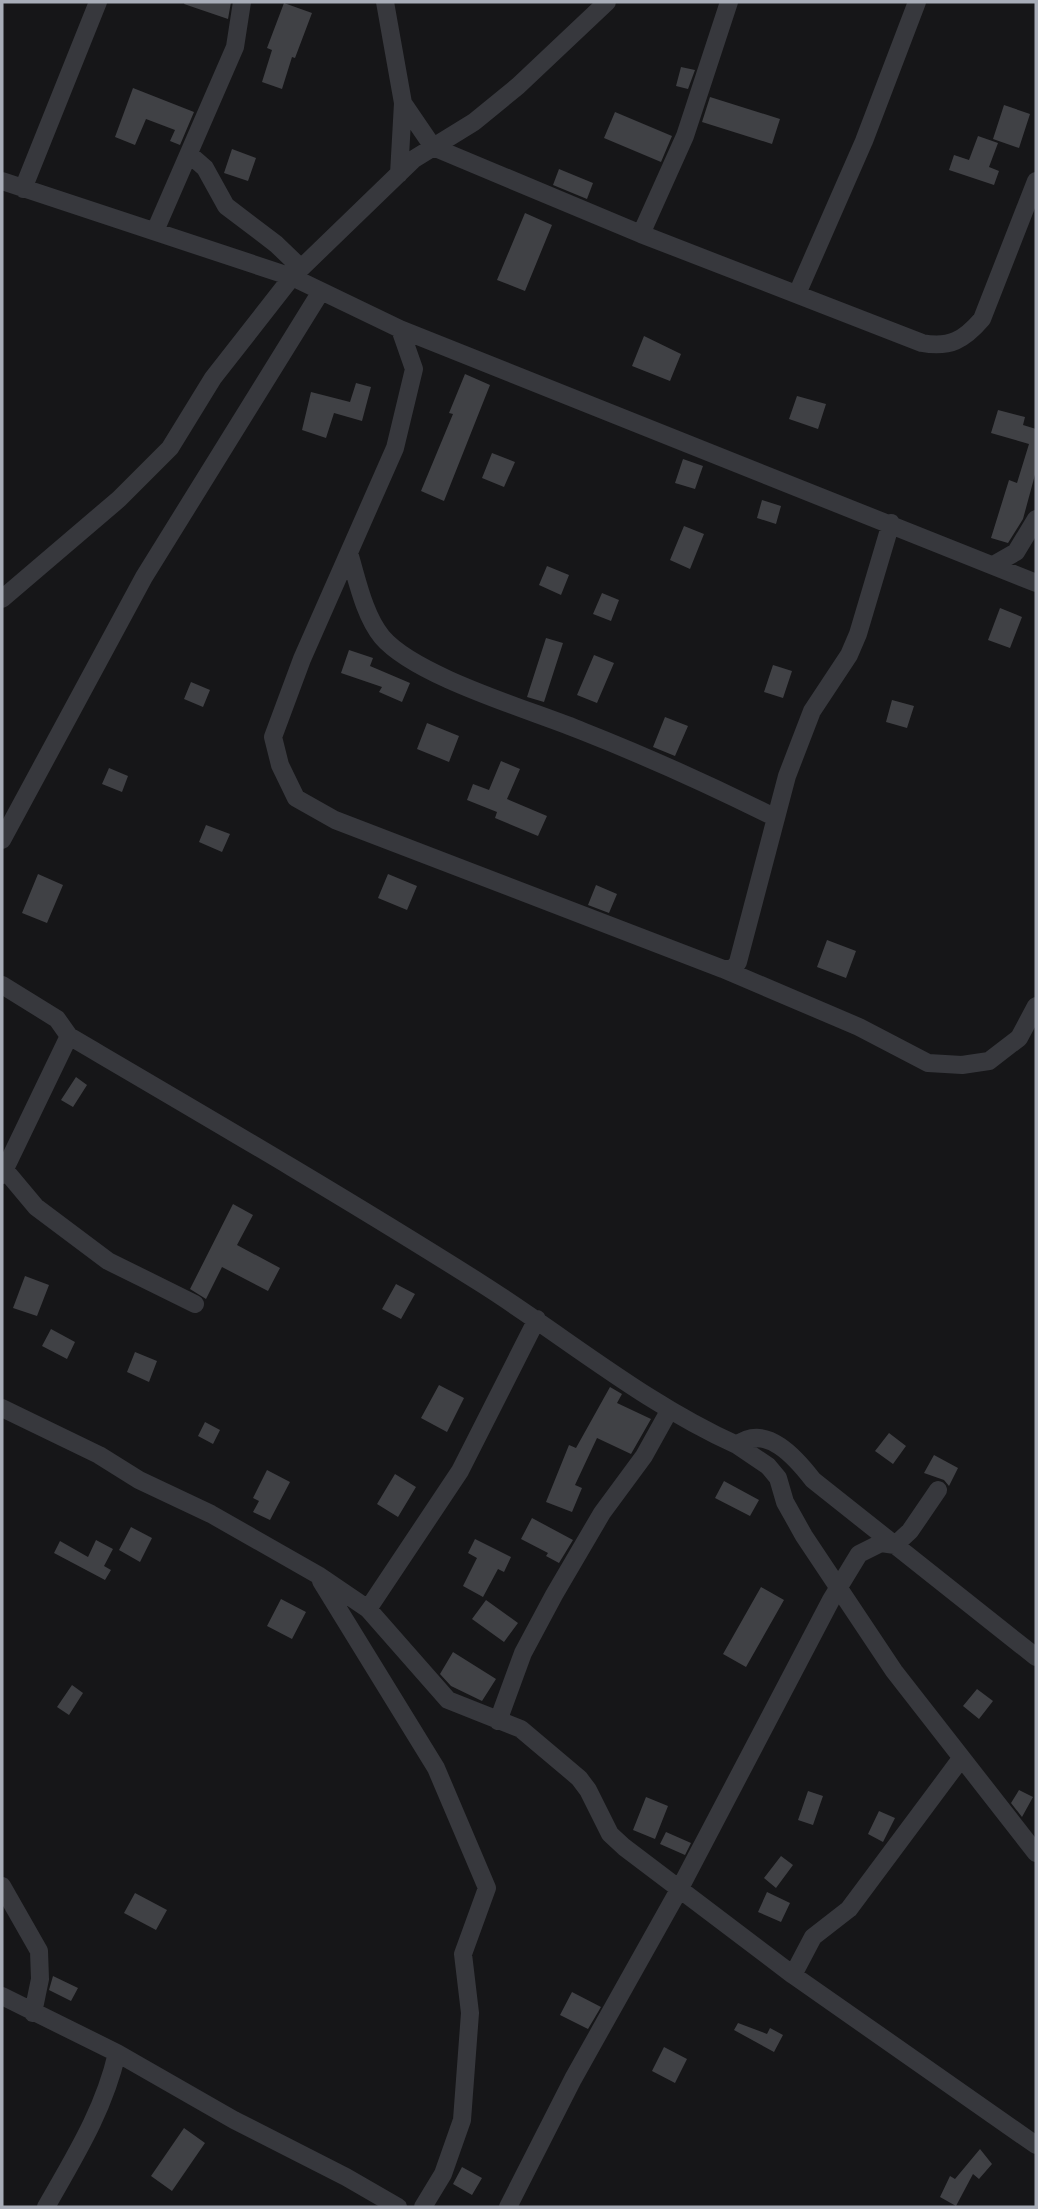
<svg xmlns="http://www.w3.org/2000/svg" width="1038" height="2209" viewBox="0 0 1038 2209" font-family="'Golos Text',sans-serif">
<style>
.building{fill:#404145}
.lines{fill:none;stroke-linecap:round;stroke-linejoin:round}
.minor{stroke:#37383d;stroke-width:18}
</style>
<rect width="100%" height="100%" fill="#161618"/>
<path class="building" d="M185 2H231L228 19 184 4Z
M284 3 312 13 295 58 292 57 282 89 262 82 272 50 267 48Z
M681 67 695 70 688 89 676 86Z
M133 88 194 112 180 145 170 141 175 130 146 119 135 145 115 137Z
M710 97 780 119 772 144 702 122Z
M1004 105 1030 114 1019 148 993 139Z
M615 112 672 136 661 162 604 138Z
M978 136 998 143 989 167 999 171 994 185 949 170 954 155 969 160Z
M232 149 256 158 248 181 224 173Z
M559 169 593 183 587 199 553 185Z
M525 213 552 225 525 291 497 280Z
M644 336 681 354 670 381 632 366Z
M465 374 490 385 444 501 421 491 453 414 449 413Z
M356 383 371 387 362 421 334 413 326 438 302 430 311 392 350 402Z
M797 396 826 404 818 429 789 419Z
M998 410 1025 417 1023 425 1036 429V471L1023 519 1008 543 991 538 1009 480 1017 483 1029 444 991 433Z
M492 453 515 462 504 487 482 478Z
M683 459 703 466 695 489 675 483Z
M762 500 781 506 776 524 757 518Z
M684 526 704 534 690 569 670 560Z
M547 566 569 575 561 595 539 585Z
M602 593 619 600 611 621 593 614Z
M1000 608 1022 617 1010 648 988 640Z
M546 638 563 643 544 702 527 697Z
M349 650 373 658 370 666 410 683 402 702 379 692 382 687 341 673Z
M594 655 614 663 597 703 577 695Z
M773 665 792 671 783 698 764 692Z
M191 682 210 690 203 707 184 699Z
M892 700 914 706 907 728 886 722Z
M665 717 688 726 675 756 653 747Z
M427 723 459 736 449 762 417 749Z
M501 761 520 769 507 799 547 816 538 836 495 818 497 812 467 800 473 784 489 790Z
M109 768 128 776 122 792 102 784Z
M206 825 230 834 222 852 199 842Z
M38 874 63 885 47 923 22 913Z
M388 874 417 886 407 910 378 898Z
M596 885 617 894 609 913 588 905Z
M827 940 856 951 846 978 817 967Z
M76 1077 87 1085 73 1107 61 1100Z
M233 1204 253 1215 237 1245 280 1268 268 1291 222 1267 206 1299 190 1289Z
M25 1276 49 1285 37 1316 13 1308Z
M396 1284 415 1294 401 1319 382 1309Z
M51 1329 75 1342 67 1359 42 1346Z
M135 1352 157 1361 149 1382 127 1372Z
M439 1385 464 1398 447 1432 421 1418Z
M610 1387 622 1394 617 1403 651 1419 631 1454 597 1438 575 1485 582 1488 572 1512 546 1502 569 1445 576 1448Z
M205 1422 220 1430 213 1444 198 1436Z
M889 1433 906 1446 893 1464 875 1451Z
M934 1455 958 1468 949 1486 944 1480 924 1473Z
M267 1470 290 1482 270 1520 253 1512 259 1501 253 1498Z
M395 1474 416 1487 398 1517 377 1504Z
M724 1481 759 1500 750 1516 715 1498Z
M532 1518 573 1540 559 1563 546 1556 548 1553 521 1539Z
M131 1527 152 1538 140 1562 119 1550Z
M475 1539 511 1557 504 1572 498 1569 483 1597 463 1586 477 1558 468 1553Z
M96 1540 113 1549 104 1566 111 1570 105 1580 54 1553 60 1541 88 1557Z
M761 1587 784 1600 746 1667 723 1654Z
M281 1599 306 1612 292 1639 267 1626Z
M486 1600 518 1623 504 1642 472 1619Z
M453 1652 496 1679 482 1701 451 1686 440 1674Z
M72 1685 83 1693 69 1715 57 1707Z
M977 1689 993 1701 979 1719 963 1706Z
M1019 1790 1033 1797 1022 1817 1011 1803Z
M808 1791 823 1796 813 1825 798 1820Z
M646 1797 668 1806 655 1839 633 1830Z
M879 1811 895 1818 883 1842 868 1834Z
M666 1832 691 1843 685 1855 660 1844Z
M781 1856 793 1865 776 1888 764 1878Z
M767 1892 790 1903 781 1922 758 1912Z
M135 1893 167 1910 156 1930 124 1913Z
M53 1976 78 1988 71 2001 49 1990Z
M572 1992 601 2007 588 2029 560 2015Z
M738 2023 767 2034 770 2028 783 2035 774 2052 734 2030Z
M664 2047 687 2059 675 2083 652 2071Z
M184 2128 205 2143 172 2191 151 2176Z
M980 2149 992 2164 979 2179 973 2174 956 2206 940 2197 950 2176 955 2179Z
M462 2167 482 2178 472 2195 453 2184Z"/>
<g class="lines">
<path class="minor" d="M385 2 403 103 433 147 641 234 922 343C950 348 964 340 982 319L1036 181
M189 154 205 168 226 206 276 244 301 268
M399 174 403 103
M2 181 292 277 400 329 1036 583
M23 189 98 2
M155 231 235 47 242 2
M641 234 685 136 729 2
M797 294 864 141 917 2
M400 329 414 369 395 448 302 659 273 737 280 765 296 798 335 820 723 969 859 1027 928 1063 962 1065 989 1061 1019 1038 1036 1006
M349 553C357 579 364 615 382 637 416 677 531 710 582 731 648 757 712 786 776 818
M995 564 1016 552 1036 519
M2 599 119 499 170 448 213 378 292 277 414 159 474 122 518 86 607 2
M2 840 144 577 320 293
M723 969H733L738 962 787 776 812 711 849 655 858 634 891 523
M2 985 57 1019 69 1036 2 1175
M69 1036C207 1117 346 1198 482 1284 567 1338 644 1403 737 1445 766 1423 796 1458 813 1480L1036 1657
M5 1170 36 1207 108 1261 195 1304
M2 1408 99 1455 139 1480 211 1514 318 1575 368 1609 448 1700 521 1729 579 1778 588 1790 610 1834 624 1847 793 1975 1036 2145
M737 1445 768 1466 778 1478 785 1502 804 1536 894 1671 1036 1853
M321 1581 436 1768 487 1888 463 1954 470 2013 462 2120 443 2174 423 2207
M368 1609 460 1471 537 1319
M498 1721 523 1653 554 1595 602 1513 644 1456 669 1411
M2 1886 39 1951 40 1979 33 2013
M793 1975 813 1937 849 1909 960 1760
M2 1996 117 2053 234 2120 346 2177 398 2207
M46 2207C75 2156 104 2110 117 2053
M508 2207 573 2079 680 1888 831 1600 859 1554 881 1543 895 1545 910 1531 938 1490"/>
</g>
<rect width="1038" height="2209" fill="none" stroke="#a8adb8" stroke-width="7"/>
</svg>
